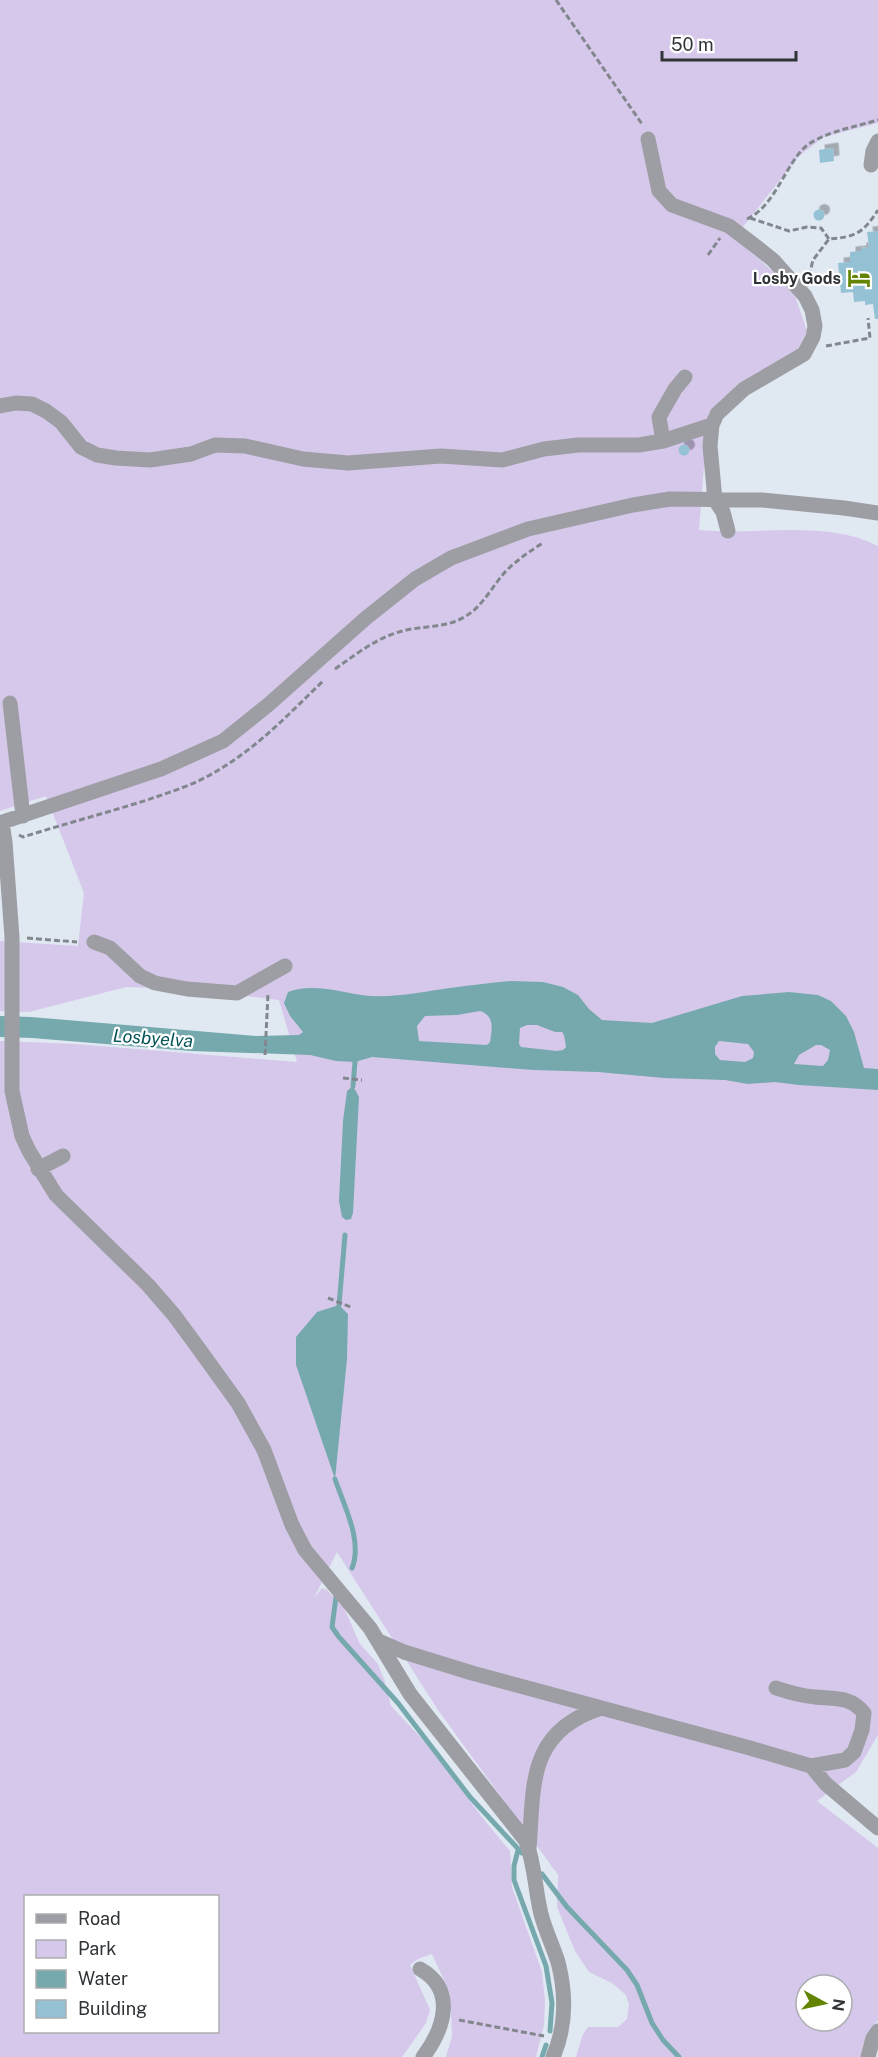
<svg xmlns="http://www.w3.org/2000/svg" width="878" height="2057" viewBox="0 0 878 2057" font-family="'Public Sans',sans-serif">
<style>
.green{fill:#d6c8eb;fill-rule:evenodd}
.water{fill:#76a9ad;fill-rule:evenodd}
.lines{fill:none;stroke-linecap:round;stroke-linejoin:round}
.stream{stroke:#76a9ad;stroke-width:5}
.building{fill:#95c1d5;filter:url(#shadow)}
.path{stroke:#81878d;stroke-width:3;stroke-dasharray:6 3;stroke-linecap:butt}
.minor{stroke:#9d9ea3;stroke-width:15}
.labels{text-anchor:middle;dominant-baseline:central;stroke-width:4.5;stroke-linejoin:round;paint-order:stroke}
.poi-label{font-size:16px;font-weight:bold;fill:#2f3336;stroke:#fff;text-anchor:end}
.water-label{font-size:18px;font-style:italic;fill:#025257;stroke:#fff}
</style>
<defs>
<filter id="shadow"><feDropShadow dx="5.5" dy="-5.5" stdDeviation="0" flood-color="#0004"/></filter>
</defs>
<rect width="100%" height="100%" fill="#e0e8f2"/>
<path class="green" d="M0 0H878V123L824 137 799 156 735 237 793 290 807 331 792 361 723 398 708 414 699 530C757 536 824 519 878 546V1735L856 1772 817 1801 878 1848V2020C870 2029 861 2045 861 2057H576L583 2034 588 2027H618L627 2019 629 2005 626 1995 612 1983 589 1972 575 1951 557 1907 558 1875 438 1710 337 1552 314 1598 322 1588 327 1590 344 1608 360 1644 378 1664 384 1679 391 1706 425 1742 485 1821 510 1851 512 1887 542 1972 545 2001 544 2025 536 2057H446L452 2036 450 1993 432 1954 418 1959 410 1965 430 2010 426 2023 402 2057H0V1041L75 1044 297 1062 279 1000 187 989 126 987 29 1012 0 1011V941L78 946 84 893 46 796 0 811ZM26 1896H218V2032H26ZM806 1985H842V2021H806Z"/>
<path class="water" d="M510 981 543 982 563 987 578 995 589 1009 602 1020 652 1023 742 996 789 992 818 995 831 1001 846 1016 854 1032 864 1068 878 1069V1090L799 1085 775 1082 748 1084 725 1080 664 1078 598 1072 533 1070 372 1057 355 1062 336 1061 310 1055 191 1051 32 1038 0 1037V1016L31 1017 256 1036 299 1035 303 1032 290 1016 284 1003 288 992C309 983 339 991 361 995 391 999 421 992 450 988 470 985 490 983 510 981ZM480 1011C495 1016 492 1029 490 1042L487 1045 419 1041 417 1026 425 1016 457 1015ZM527 1025H537L555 1032H562L564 1035 566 1047 563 1050 557 1051 521 1047 519 1044 520 1028ZM719 1041 748 1044 754 1052 753 1058 745 1062 720 1060 715 1054V1047ZM816 1045H821L830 1050 828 1060 823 1066 794 1064 799 1055Z
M353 1086 359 1097 353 1213 351 1219 346 1220 342 1217 339 1201 343 1121 347 1091Z
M339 1305 348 1314 347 1359 335 1479 296 1365V1337L317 1312Z"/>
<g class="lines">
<path class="stream" d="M353 1086 355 1062
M339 1305 345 1235
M335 1479C344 1506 363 1541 352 1568
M336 1597 332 1627 339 1637 398 1703 470 1797 522 1853
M518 1850 514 1866V1880L546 1966 552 2003 550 2031
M542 1874 567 1907 627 1970 637 1985 652 2023 663 2040 679 2057
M542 2057 546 2045"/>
</g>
<path class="building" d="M833 148 834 161 820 163 819 150Z
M813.5 215a5.5 5.5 0 1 1 11 0a5.5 5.5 0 1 1-11 0Z
M878 231V319H875L873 304 865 305V301L854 302 853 292 841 293 838 263 850 262V252L861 251V248L869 247 867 232Z
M678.5 450a5.5 5.5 0 1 1 11 0a5.5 5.5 0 1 1-11 0Z"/>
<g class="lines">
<path class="path" d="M556 0 642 124
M750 218 789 231 807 227 821 228 829 239
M747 219C773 207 783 172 801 151 817 133 855 127 878 120
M708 255 720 238
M809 276 813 260 829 239C856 237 863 233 878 210
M826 346 870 338 868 318
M335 669C355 655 375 639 399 632 421 625 446 629 466 616 483 606 493 585 506 571 517 560 530 551 543 543
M19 835 23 837C64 824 106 813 147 800 170 792 194 785 215 772 257 748 289 714 324 680
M27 938 77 942
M265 1055 268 994
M343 1078 362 1080
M328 1298 353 1308
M459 2020 544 2036"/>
<path class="minor" d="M648 139 659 191 672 205 729 226 758 248 773 260 805 296 812 310 815 326 813 337 804 354 744 389 717 414 712 425 710 446 715 500 723 512 728 531
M871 165 873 151 878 141
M0 406 16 403 32 404 46 411 61 422 81 447 97 455 116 458 150 460 191 454 215 445 245 446 303 459 348 463 441 456 502 460 544 449 578 445H639L663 441 712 425
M663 441 659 417 675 389 685 377
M10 703 23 816
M0 823 161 769 223 741 268 705 366 618 415 579 451 558 528 529 633 505 670 499 762 500 844 508 878 513
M2 823 5 842 12 937V1091L22 1136 29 1151 56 1195 148 1285 174 1315 199 1349 238 1403 264 1450 292 1525 305 1550 370 1628 410 1694 526 1841C535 1865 535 1890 541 1914 545 1930 553 1946 558 1962 566 1993 566 2027 553 2057
M94 942 110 948 140 976 155 983 187 989 237 993 285 966
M38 1169 63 1156
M379 1641 404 1652 472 1673 750 1748 811 1766 845 1760 854 1752 862 1730 864 1713C851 1696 834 1699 815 1697 801 1696 788 1692 776 1688
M811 1766 826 1784 878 1828
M529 1849C534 1785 527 1732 601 1708
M420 1969C457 1990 444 2029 423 2057
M868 2057 873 2038 878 2031"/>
</g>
<defs>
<g id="hotel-bare" transform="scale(1.8)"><path d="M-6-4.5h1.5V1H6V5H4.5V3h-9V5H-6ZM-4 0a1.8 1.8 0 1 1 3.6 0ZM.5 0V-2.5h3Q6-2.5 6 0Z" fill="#628400" stroke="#fff" stroke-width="2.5" paint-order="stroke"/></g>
</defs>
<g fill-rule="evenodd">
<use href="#hotel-bare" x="859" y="278"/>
</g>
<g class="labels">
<g class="poi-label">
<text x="841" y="278">Losby Gods</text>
</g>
<g class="water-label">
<text transform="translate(153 1038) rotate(4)">Losbyelva</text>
</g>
</g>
<rect x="24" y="1895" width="195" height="138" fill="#ffffff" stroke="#acadaf" stroke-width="1.5"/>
<rect x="36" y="1914" width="30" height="9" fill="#9d9ea3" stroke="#acadaf" stroke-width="1.5"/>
<text x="78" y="1925" font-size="18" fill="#2f3336">Road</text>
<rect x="36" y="1940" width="30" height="18" fill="#d6c8eb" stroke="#acadaf" stroke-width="1.5"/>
<text x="78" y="1955" font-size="18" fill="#2f3336">Park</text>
<rect x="36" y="1970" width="30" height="18" fill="#76a9ad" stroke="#acadaf" stroke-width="1.5"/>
<text x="78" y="1985" font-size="18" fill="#2f3336">Water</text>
<rect x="36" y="2000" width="30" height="18" fill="#95c1d5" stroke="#acadaf" stroke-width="1.5"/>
<text x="78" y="2015" font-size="18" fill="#2f3336">Building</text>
<g transform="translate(824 2003) rotate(98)"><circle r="28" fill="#ffffff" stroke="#acadaf" stroke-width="1.5"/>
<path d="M0-4.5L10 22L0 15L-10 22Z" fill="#628400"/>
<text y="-9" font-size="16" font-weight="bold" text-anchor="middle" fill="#2f3336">N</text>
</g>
<path d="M662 51v9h134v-9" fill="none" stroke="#2f3336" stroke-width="3"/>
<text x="671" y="51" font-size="18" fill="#2f3336" stroke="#ffffff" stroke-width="4.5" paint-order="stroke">50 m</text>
</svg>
